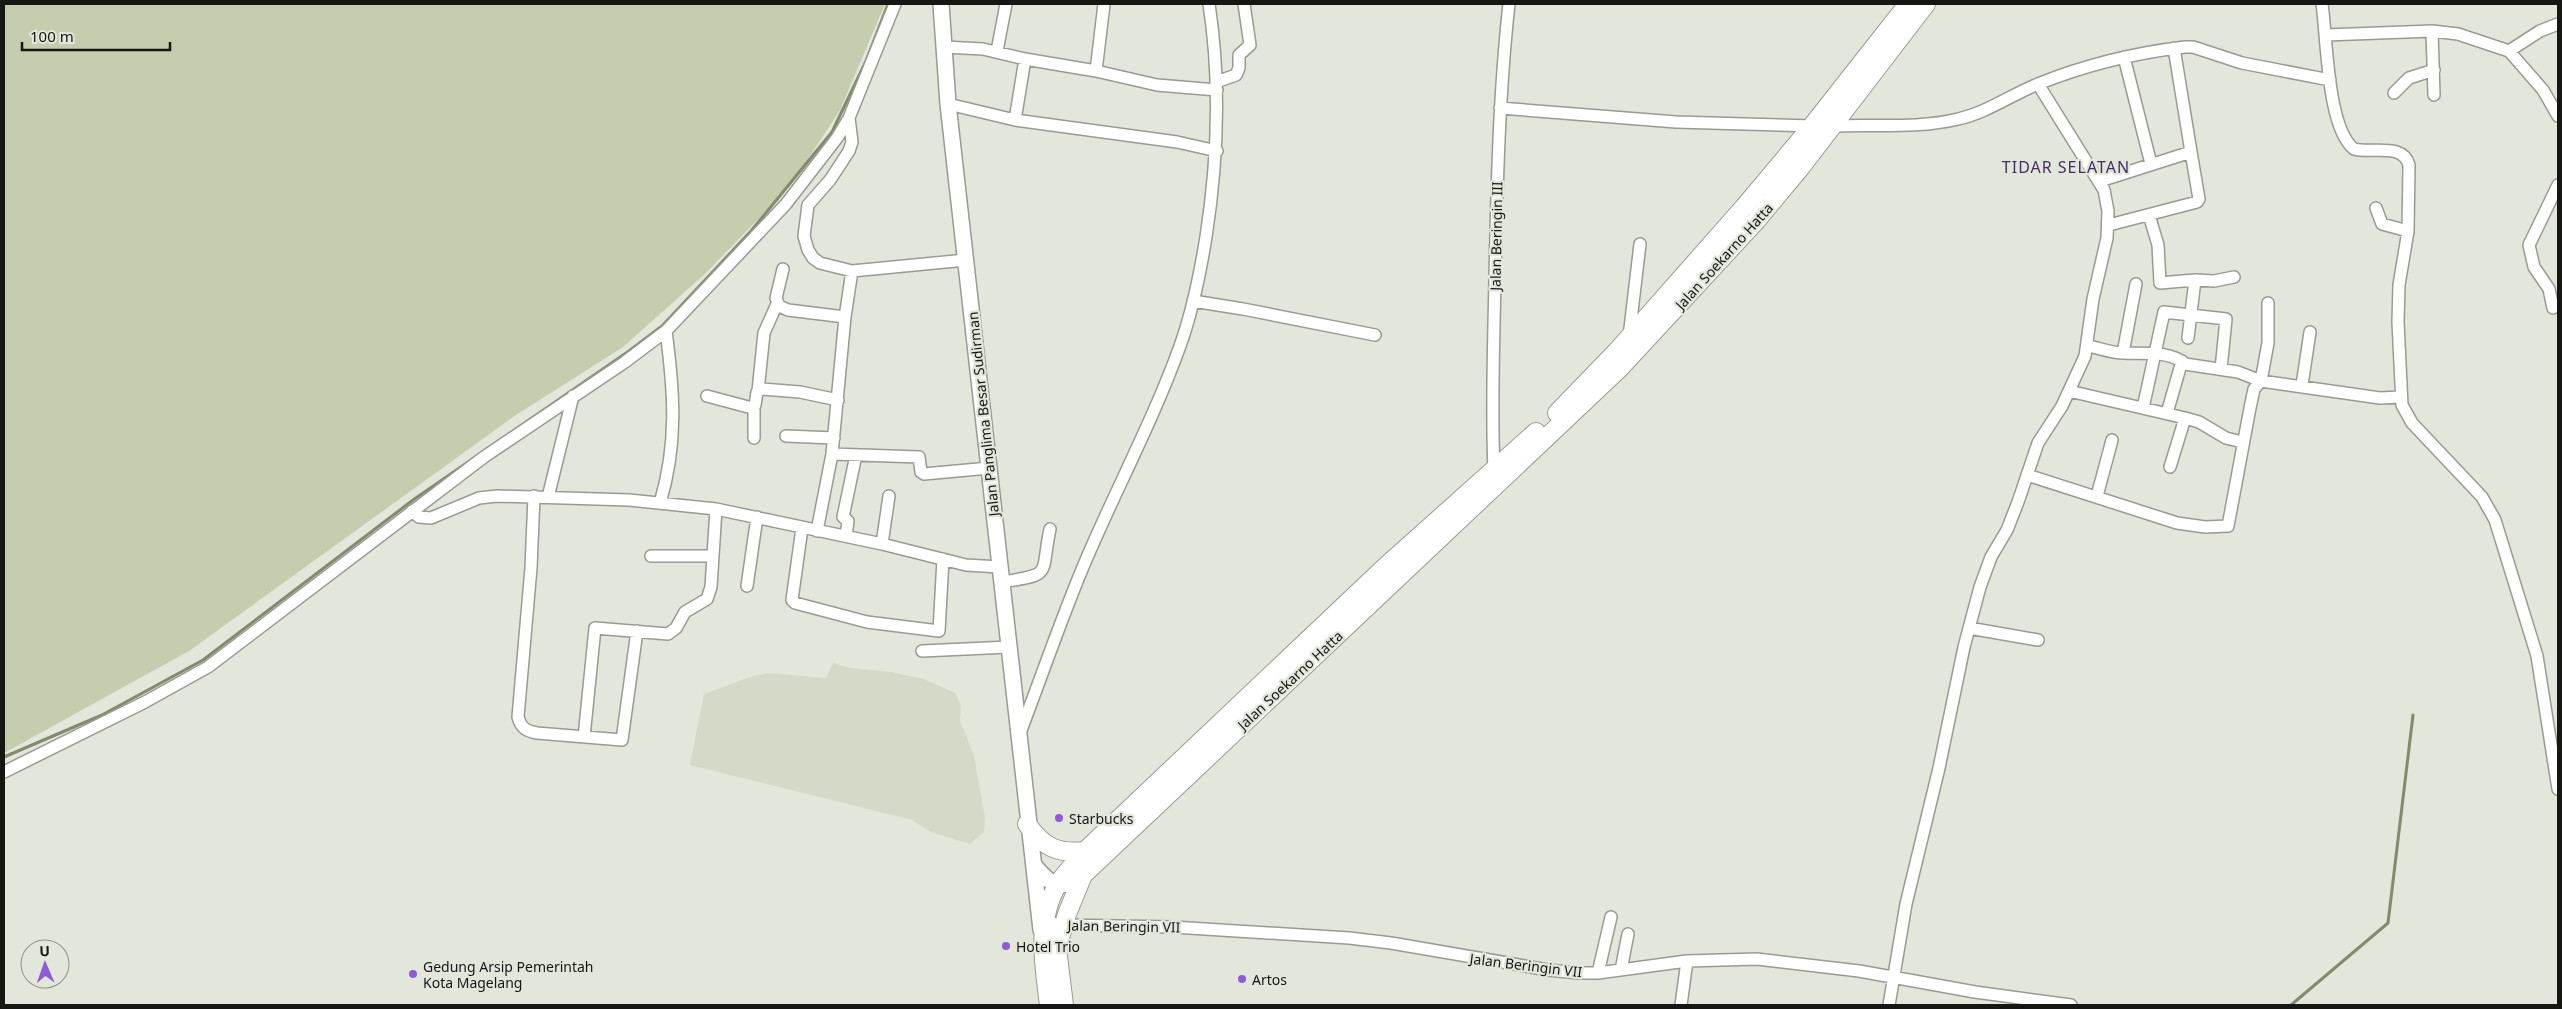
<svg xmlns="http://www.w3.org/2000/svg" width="2562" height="1009" viewBox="0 0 2562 1009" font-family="'Noto Sans',sans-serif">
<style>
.built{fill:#d4dac8}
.green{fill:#c4ceae}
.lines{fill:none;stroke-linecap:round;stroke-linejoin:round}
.stream{stroke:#828b6c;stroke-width:3}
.minor-casing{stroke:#989b91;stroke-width:14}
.major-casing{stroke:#989b91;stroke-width:18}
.highway-casing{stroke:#989b91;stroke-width:20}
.minor{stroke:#fff;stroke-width:11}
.major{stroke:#fff;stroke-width:15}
.highway{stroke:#fff;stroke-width:18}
.poi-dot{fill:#905cd5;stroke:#e2e6db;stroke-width:2}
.labels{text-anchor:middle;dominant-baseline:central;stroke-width:4.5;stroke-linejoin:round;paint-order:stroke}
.street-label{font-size:14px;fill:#161713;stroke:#e2e6db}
.poi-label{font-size:14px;fill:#161713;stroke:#e2e6db;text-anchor:start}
.quarter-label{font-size:16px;letter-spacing:1px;fill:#452c67;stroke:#e2e6db}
</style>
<rect width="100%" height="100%" fill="#e2e6db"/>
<path class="built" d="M833 663 850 668 891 672 924 679 955 693 961 705 960 721 974 756 985 818 984 832 970 844 931 832 912 820 690 765 704 694 753 676 769 673 826 678Z"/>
<path class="green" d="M4 4H885L840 110 791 185 706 273 623 347 516 415 189 651 4 753Z"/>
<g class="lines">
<path class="stream" d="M4 757 102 715 203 660 413 500 629 351 662 326 751 231 832 132 866 61 888 4
M2291 1005 2388 923 2413 715"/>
<g class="minor-casing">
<path id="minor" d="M2322 4C2327 38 2327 128 2354 149 2372 154 2403 142 2409 165L2408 231 2399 285 2398 322 2402 405 2412 423 2482 497 2495 520 2537 656 2558 789
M2432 31 2434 95
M2326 35 2432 31 2458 34 2509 51 2540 31 2558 24
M944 47 983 49 1025 59 1096 71 1157 85 1217 90
M997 51 1006 4
M2509 51 2543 90 2558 116
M2124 57 2151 164
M1096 71 1104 4
M1216 82 1236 75 1239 68V55L1250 45 1244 4
M2394 93 2409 78 2434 70
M948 104 1015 120 1025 59
M1500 108 1676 122 1812 126
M849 118 852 142 849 151 830 180 808 205 804 236 808 250 813 258 820 263 852 271 966 260
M1015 120 1177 142 1217 151
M1832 126C1873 124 1918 129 1958 119 1986 113 2011 95 2038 84 2085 65 2134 53 2185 47H2193L2242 63 2330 80
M2100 181 2191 152 2174 48
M2376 208 2382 224 2408 231
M2149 215 2158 245 2160 283 2195 280 2188 338
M2109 225 2197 202 2199 199 2191 152
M783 269 776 298 779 306 788 310 845 317
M2195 280 2214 281 2234 277
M1193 301 1243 309 1375 335
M2553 308 2549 289 2534 267 2529 245 2558 185
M1629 337 1640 244
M2088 346C2099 348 2112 353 2123 353 2142 354 2169 350 2185 364L2238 372 2261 381 2380 398 2400 397
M2123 353 2136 284
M2302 385 2310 332
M758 391 764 333 777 304
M2069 391 2185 418 2199 422 2226 438 2242 442
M707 396 752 408 755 405 757 392 762 389 800 392 838 400
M754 407V438
M2143 408 2164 312 2226 319 2221 369
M2167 413 2182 361
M786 436 834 438
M832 454 919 457 921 472 924 474 989 468
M2170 467 2185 418
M1494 470C1491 405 1494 341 1495 276 1497 185 1499 94 1509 4
M2027 475 2177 523 2205 527 2228 526 2250 408 2254 389 2261 381 2268 343V303
M534 496 531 568 518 717C521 728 526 731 537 733L622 740 637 631
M2097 496 2112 440
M548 497 573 396
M660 503C678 443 674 392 666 331
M412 511 419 517 431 518 479 498 497 496 629 500 716 509 882 544 966 565 1000 567
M802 528 792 600 795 603 867 622 939 631 943 559
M817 531 832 454 845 317 852 271
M846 536 848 521 843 517 856 455
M882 544 889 496
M651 556H713
M1002 582C1054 574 1040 576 1050 529
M747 586 757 517
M1969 628 2038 640
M922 651 1009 647
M1020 733C1041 678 1060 622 1083 567 1114 493 1153 421 1180 346 1193 310 1200 274 1206 237 1218 159 1221 82 1209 4
M584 737 595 628 668 634 676 628 685 612 707 599 711 587 716 509
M4 772 145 702 208 667 484 457 625 362 666 331 786 204 837 138 849 118 895 4
M1039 921 1063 925 1173 927 1349 938 1391 943 1548 970 1579 973H1598L1687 961 1757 959 1859 971 1975 992 2071 1005
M1621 970 1628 934
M1598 973 1611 917
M1681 1005 1687 961
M1889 1005 1906 904 1939 768 1964 647 1980 587 1991 557 2007 530 2018 502 2038 443 2062 406 2085 356 2093 299 2107 238 2108 211 2104 190 2038 84"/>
</g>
<g class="major-casing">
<path id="major" d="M941 4 948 104 1041 930
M1034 865C1051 886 1061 892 1083 875"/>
</g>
<g class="highway-casing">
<path id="highway" d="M1557 413 1617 351 1745 206 1812 126 1908 4
M1027 824C1043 847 1057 854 1085 851
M1049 1005C1044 967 1036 919 1058 884 1065 873 1076 862 1085 851L1385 567 1536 432
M1064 1005 1057 948 1067 914 1083 875 1620 368 1756 221 1801 167 1926 4"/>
</g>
<use href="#minor" class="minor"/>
<use href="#major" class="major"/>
<use href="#highway" class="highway"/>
</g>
<g class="poi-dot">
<circle cx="1059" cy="818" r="5"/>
<circle cx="1006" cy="946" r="5"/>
<circle cx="413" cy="974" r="5"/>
<circle cx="1242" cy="979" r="5"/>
</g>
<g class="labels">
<g class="street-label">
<text transform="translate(1496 236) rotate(-89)">Jalan Beringin III</text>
<text transform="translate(1724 256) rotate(-48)">Jalan Soekarno Hatta</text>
<text transform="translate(983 414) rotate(-96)">Jalan Panglima Besar Sudirman</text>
<text transform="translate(1290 680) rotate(-43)">Jalan Soekarno Hatta</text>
<text transform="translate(1124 926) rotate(1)">Jalan Beringin VII</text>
<text transform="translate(1526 965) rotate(7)">Jalan Beringin VII</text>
</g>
<g class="poi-label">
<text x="1069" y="818">Starbucks</text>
<text x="1016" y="946">Hotel Trio</text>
<text x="423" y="966">Gedung Arsip Pemerintah<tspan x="423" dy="16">Kota Magelang</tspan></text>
<text x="1252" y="979">Artos</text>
</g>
<g class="quarter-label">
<text x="2066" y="167">TIDAR SELATAN</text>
</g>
</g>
<rect width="2562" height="1009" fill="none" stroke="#161713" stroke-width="10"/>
<g transform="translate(45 964) rotate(358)"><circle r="24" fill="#e2e6db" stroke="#90938b"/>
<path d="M0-4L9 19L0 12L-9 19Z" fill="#905cd5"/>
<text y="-8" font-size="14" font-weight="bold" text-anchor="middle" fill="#161713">U</text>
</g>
<path d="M22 42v8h148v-8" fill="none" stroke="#161713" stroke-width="2.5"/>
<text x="30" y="42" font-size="15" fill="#161713" stroke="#e2e6db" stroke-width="4" paint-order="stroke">100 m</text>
</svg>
